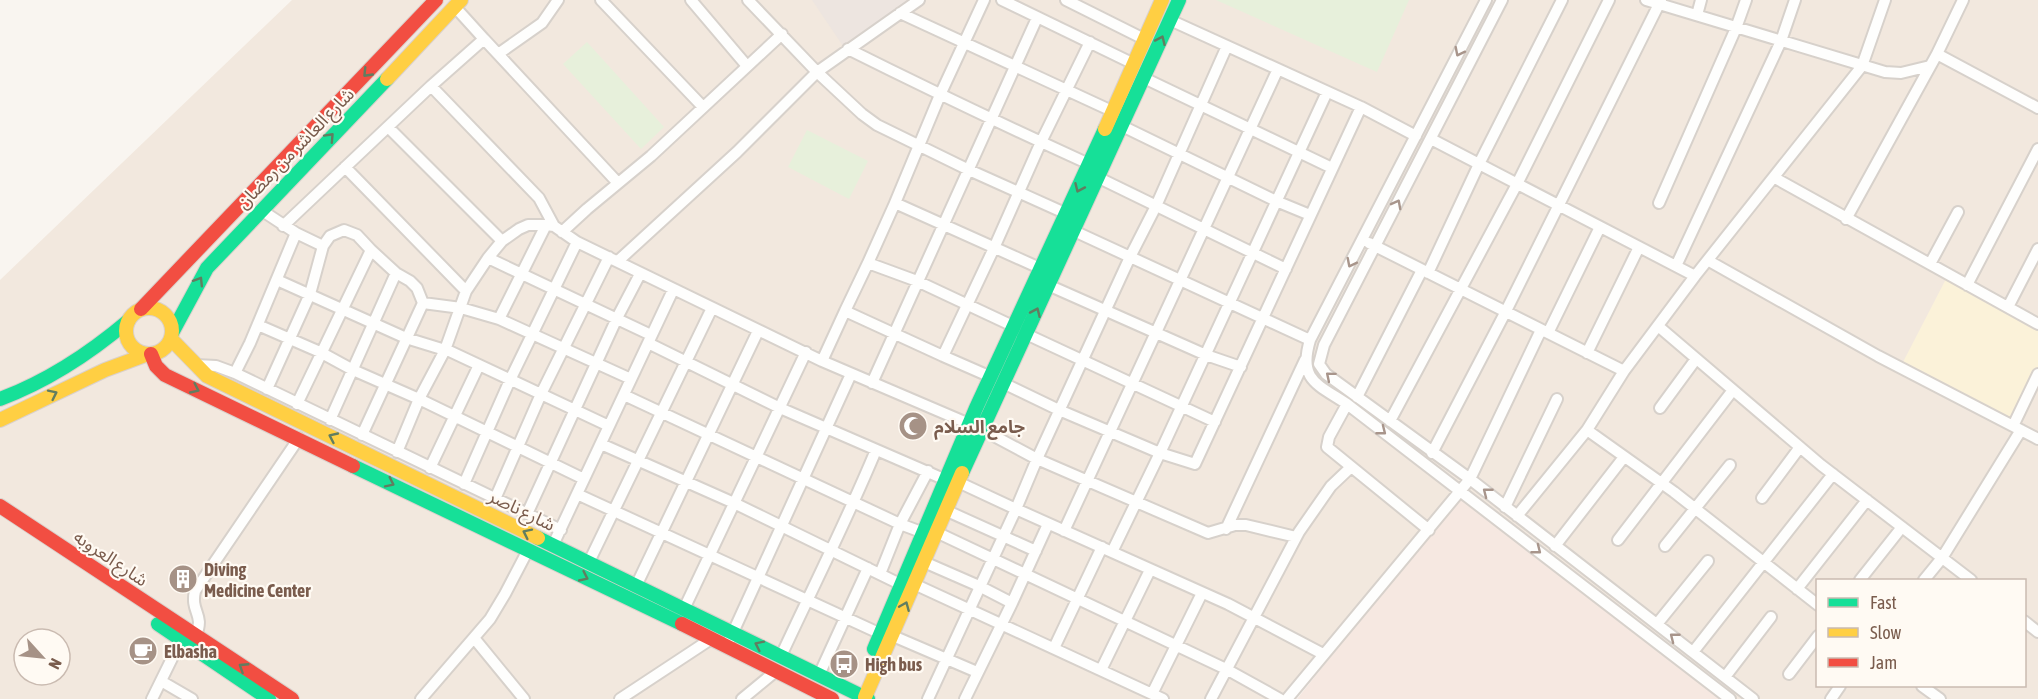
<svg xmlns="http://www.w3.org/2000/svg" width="2038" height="699" viewBox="0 0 2038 699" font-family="'Asap Condensed','Noto Sans Arabic',sans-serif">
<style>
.residential{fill:#f2e8de;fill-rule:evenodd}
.commercial{fill:#f6e8e1}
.industrial{fill:#ede5e0}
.green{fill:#e7f0db}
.sand{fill:#fbf2d9}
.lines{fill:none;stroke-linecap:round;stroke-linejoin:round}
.street-casing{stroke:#d7d1cb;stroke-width:14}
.fast-casing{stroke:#dad1cc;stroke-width:16}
.slow-casing{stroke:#dad1cc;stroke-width:16}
.jam-casing{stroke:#dad1cc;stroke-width:16}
.street{stroke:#fefefd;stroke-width:10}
.fast{stroke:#16e098;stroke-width:14}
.slow{stroke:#ffcf43;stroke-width:14}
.jam{stroke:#f24e42;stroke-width:14}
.oneway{stroke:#617d60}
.oneway2{stroke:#a8958b}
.labels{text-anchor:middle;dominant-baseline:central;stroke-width:4.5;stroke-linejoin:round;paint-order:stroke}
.street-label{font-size:18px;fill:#7a5c4d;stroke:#fffaf3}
.poi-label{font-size:18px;font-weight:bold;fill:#7a5c4d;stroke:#fffaf3;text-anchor:start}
</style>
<rect width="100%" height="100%" fill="#f9f5f0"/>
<path class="residential" d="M292 0H2038V699H1700L1442 506 1290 699H0V280ZM1818 580H2024V686H1818ZM24 639H60V675H24Z"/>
<path class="commercial" d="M1459 496 1723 699H1297Z"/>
<path class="industrial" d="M812 0H910L843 46Z"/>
<path class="green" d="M1216 0H1409L1377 72Z
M587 42 664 127 641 149 563 64Z
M807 130 868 161 849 199 788 167Z"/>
<path class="sand" d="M1947 277 2038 325V374L2013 426 1901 366Z"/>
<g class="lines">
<g class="street-casing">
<path id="street" d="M601 0 703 107
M691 0 747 66
M748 0 817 72 862 114 877 125 969 170 1067 214
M984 0 940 95 895 203 1042 269
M1002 0 1134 64
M1066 0 1144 39
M1486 0 1310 340C1298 380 1317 384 1347 404L1730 699
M1502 0 1324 345 1319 364 1326 374 1470 479 1753 699
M1646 0 1885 72 1901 73 1930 66
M900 13 1112 111
M1697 15 1701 0
M484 39 618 183
M1227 46 1156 206 1130 257 1037 459 1208 533 1235 525H1246L1296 537
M848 49C928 89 1008 127 1089 164
M498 54 542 23 558 0
M1937 54 2038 108
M1144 78 1332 168
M431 86 539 198 554 226
M1361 107 1416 136
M1122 126 1276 201 1310 215
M388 127 502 241
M1431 139 1695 276
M345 167 466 291
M1097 177 1286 269
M1775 178 2038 324
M1659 203 1736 28 1746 0
M1846 219 1937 54 1963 0
M283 226 431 86 484 39 455 7
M1074 231 1310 340
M562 232 587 209 651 156 782 34
M296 233 323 246
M1369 243 1624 371
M488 258 651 335
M618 261 737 152 817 72 919 0
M1709 261 1878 356 2038 439
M868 263 895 203
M1930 264 1958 212
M1676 266 1781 41 1795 0
M1428 273 1479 164 1562 0
M277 280 406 338 445 350
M1048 285 1206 355 1241 367
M1967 285 2038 149
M2008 307 2038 249
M499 319 546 225
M258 325 320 352 353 370 419 399 584 479
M1658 326 1821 465 1971 580
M1548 333 1600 227
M1026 334 1215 422
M648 343 780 408 946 480
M445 349 609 426
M1587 353 1639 247
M943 356 845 311 868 263 917 281 1015 327
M822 361 845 311
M196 365 216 366 235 373 561 530
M235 373 250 343 296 233 261 210
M991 377 943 356 994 248 1041 142 1090 42
M872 383 1037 18
M1003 383 1059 410 1160 453 1195 464 1361 107 1170 20
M267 389 310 294 323 246 330 236 344 230 357 235 371 250 396 273 410 281 417 288 423 303
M624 395 900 524 924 533
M1357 397 1422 270
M297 404 371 250
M1347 404 1329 437 1327 447 1429 530
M1660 408 1696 359
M330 420 396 273
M1390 421 1517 184 1609 0
M2013 426 2038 374
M1587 430 1674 492 1818 605
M362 435 423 303 461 308 499 319 631 379
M601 444 734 503 902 585
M397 452 419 399 445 350 466 291 488 258 502 241 519 229 528 225H546L554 226 577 242 822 361 981 429 1037 459 1016 509 1228 604 1323 654
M1432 453 1505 313 1661 0
M430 468 479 365
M464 484 510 380 577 242
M577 494 881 634
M1762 498 1800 447
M495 499 541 394 609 257
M1505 507 1557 399
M945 510 1036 551
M527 514 617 318 640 274
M1517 516 1587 430 1624 371 1695 276 1862 66 1885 0
M1226 529 1305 360
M1064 531 1278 69
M936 532 1226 669 1280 699
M1618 540 1733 390
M553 545 673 290
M1555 546 1624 457
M1665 546 1730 465
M1112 552 1160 453 1327 92
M924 562 979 586 1012 603
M588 564 712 308
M880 574 900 524 928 471
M1860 580 1902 527
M1924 580 1942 558 2021 430
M914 584 1163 699
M636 586 758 331
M1797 589 1867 500
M684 609 806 352
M2024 621 2038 632
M1657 624 1708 561
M196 635C205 614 190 612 195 591L299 438
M893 636 977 672
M474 638 524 699
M730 639 851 374
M1054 648 1102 547
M1693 652 1833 474
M781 656C813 587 847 520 876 450
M1101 670 1150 570
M1789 674 1818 636
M819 675 868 568
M1725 677 1771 617
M161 681 192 699
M1922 686 1940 699
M1152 694 1202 593
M152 699 181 640
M421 699 490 619 505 594 528 550
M620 699 711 639
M742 699 776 671
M928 699 1016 509 958 482
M965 699 1012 603 1048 524
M1211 699 1299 532 1331 486 1351 467
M1287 699 1470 479 1541 330
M1831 699 1840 686"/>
</g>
<g class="fast-casing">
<path id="fast" d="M172 333 207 268 387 79
M0 399C48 381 89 354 128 321
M353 466 682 624
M962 473 1179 0
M538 538 868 699
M158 624 269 699
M874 649 976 408 1105 129"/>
</g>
<g class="slow-casing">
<path id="slow" d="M387 79 461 0
M1105 129 1162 0
M126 331a23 23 0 1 1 46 0a23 23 0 1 1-46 0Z
M171 339 207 376 538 538
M0 420 105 370 148 354
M865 697 962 473"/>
</g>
<g class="jam-casing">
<path id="jam" d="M141 309 436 0
M151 354 156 366 165 375 353 466
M0 506 292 699
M682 624 832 699"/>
</g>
<use href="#street" class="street"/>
<use href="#fast" class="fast"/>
<use href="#slow" class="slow"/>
<use href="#jam" class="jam"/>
</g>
<defs><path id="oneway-chevron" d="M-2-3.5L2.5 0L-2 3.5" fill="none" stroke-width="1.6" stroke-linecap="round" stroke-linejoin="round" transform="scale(1.5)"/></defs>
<g class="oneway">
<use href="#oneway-chevron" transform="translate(1161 40) rotate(-66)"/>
<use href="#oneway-chevron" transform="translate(367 73) rotate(134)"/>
<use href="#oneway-chevron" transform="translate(330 137) rotate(-47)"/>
<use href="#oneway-chevron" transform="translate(1079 188) rotate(114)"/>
<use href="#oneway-chevron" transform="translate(199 281) rotate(-58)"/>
<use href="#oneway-chevron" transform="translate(1036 312) rotate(-66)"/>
<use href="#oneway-chevron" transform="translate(195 389) rotate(25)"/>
<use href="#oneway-chevron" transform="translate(53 394) rotate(-26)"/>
<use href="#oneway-chevron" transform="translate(333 437) rotate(-155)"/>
<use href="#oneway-chevron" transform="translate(390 483) rotate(26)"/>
<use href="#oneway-chevron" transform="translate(527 533) rotate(-154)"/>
<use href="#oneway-chevron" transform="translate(584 577) rotate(25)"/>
<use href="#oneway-chevron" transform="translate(905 606) rotate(-67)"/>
<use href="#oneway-chevron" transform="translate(759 645) rotate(-154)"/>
<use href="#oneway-chevron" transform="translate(243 667) rotate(-147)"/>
</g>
<g class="oneway2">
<use href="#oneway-chevron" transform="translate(1459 52) rotate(117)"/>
<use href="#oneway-chevron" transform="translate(1397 204) rotate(-62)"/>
<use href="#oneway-chevron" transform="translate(1351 263) rotate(117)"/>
<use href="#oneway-chevron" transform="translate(1330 376) rotate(-140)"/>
<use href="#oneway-chevron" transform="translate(1382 431) rotate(38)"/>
<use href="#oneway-chevron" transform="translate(1487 492) rotate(-142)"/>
<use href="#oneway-chevron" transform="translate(1537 550) rotate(38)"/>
<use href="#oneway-chevron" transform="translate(1674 637) rotate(-142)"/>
</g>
<defs>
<g id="mosque-disc" transform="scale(1.5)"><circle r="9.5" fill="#a69286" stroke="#fffaf3"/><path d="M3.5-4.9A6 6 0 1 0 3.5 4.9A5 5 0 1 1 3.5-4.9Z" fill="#fff"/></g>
<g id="building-disc" transform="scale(1.5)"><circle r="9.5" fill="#a69286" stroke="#fffaf3"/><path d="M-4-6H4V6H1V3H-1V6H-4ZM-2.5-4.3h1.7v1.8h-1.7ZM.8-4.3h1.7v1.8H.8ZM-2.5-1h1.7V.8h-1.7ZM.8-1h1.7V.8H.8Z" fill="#fff"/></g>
<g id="cafe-disc" transform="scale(1.5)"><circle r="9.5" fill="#a69286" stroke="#fffaf3"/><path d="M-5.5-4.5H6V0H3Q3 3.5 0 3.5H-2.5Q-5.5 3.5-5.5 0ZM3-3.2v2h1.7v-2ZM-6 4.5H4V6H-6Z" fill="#fff"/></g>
<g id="bus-disc" transform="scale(1.5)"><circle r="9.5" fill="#a69286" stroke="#fffaf3"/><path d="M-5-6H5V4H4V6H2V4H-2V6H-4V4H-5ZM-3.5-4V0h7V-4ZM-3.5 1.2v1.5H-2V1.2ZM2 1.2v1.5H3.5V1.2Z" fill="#fff"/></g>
</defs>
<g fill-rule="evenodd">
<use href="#mosque-disc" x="913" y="426"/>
<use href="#building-disc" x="183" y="579"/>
<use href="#cafe-disc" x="143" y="651"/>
<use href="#bus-disc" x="844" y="664"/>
</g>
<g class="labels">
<g class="street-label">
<text transform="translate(295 148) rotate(-46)">شارع العاشر من رمضان</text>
<text transform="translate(522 510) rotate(26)">شارع ناصر</text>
<text transform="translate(111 558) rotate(34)">شارع العروبه</text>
</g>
<g class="poi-label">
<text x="934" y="426">جامع السلام</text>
<text x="204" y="569">Diving<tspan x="204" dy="21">Medicine Center</tspan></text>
<text x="164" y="651">Elbasha</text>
<text x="865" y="664">High bus</text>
</g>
</g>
<rect x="1816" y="579" width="210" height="108" fill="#fffaf3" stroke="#cabbb1" stroke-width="1.5"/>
<rect x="1828" y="598" width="30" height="9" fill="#16e098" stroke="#cabbb1" stroke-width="1.5"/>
<text x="1870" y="609" font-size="18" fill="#7a5c4d">Fast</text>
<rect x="1828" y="628" width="30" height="9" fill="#ffcf43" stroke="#cabbb1" stroke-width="1.5"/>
<text x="1870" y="639" font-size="18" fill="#7a5c4d">Slow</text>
<rect x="1828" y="658" width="30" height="9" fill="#f24e42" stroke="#cabbb1" stroke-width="1.5"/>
<text x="1870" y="669" font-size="18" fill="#7a5c4d">Jam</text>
<g transform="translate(42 657) rotate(117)"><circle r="28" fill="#fffaf3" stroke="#cabbb1" stroke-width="1.5"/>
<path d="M0-4.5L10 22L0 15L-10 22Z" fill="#a69286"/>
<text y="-9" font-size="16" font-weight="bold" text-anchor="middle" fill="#7a5c4d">N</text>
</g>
</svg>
